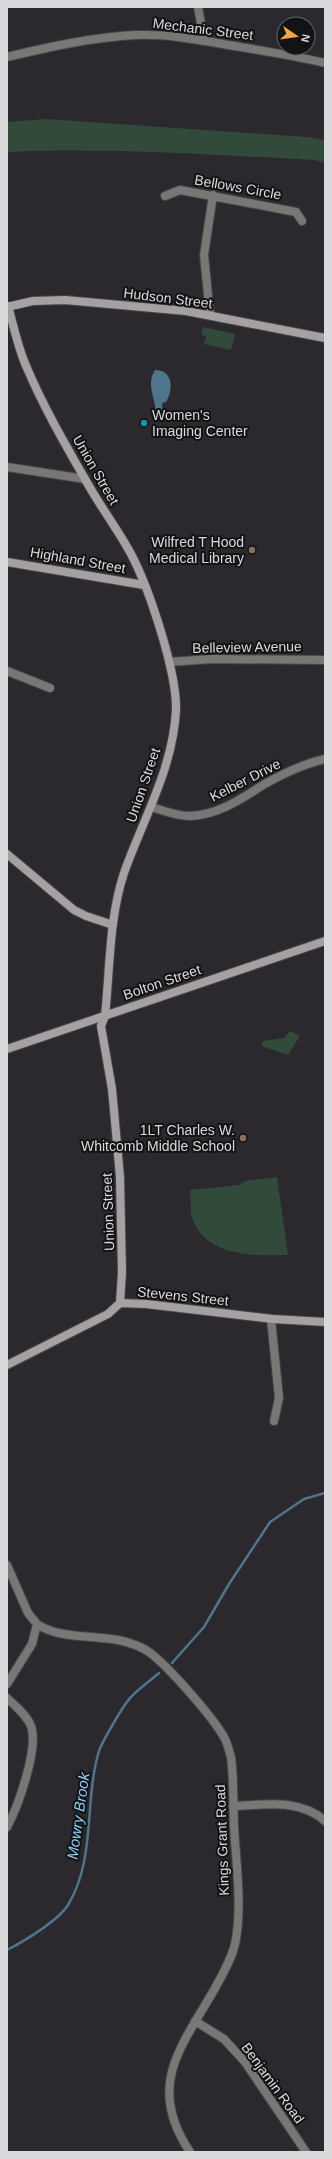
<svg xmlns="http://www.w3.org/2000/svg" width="332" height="2159" viewBox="0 0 332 2159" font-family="Arial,sans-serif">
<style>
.green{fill:#314a39}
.water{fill:#4e758b}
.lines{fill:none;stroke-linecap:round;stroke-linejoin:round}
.stream{stroke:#4e758b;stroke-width:2.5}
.street-casing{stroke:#474549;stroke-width:10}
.secondary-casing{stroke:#474549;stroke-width:10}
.street{stroke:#797676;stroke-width:8}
.secondary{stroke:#a5a1a2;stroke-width:8}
.culture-dot{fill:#0f9aa8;stroke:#131214;stroke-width:1.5}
.education-dot{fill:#8d6e63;stroke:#131214;stroke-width:1.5}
.labels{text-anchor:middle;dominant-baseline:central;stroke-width:4;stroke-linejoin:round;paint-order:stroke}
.street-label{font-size:14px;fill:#dad9db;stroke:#131214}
.poi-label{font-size:14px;fill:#dad9db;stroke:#131214;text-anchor:end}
.water-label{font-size:15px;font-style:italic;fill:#8dd0f6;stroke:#131214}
</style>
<rect width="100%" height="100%" fill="#2b292d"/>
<path class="green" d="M46 119 307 137 325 140V163L314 160C212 155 109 147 7 152V122Z
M203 327 235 334 231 350 204 344 206 336 201 335Z
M290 1031 300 1036 288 1055 261 1046 263 1041 284 1038Z
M277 1177 288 1255C253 1256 206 1257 192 1218 190 1210 191 1199 190 1190L239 1185 246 1181Z"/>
<path class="water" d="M155 370C173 370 174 389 166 402L162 403 163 414 156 412C155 398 146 383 155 370Z"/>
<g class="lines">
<path class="stream" d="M172 1663 204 1627 229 1584 270 1522 304 1499 325 1493
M7 1950C23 1942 59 1920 68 1905 96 1859 84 1801 99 1751 102 1742 124 1704 131 1697 139 1688 150 1681 159 1673"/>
<g class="street-casing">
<path id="street" d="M198 7 204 40
M7 57C49 47 93 37 136 35 165 34 195 39 223 44 258 50 291 55 325 63
M165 196 180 190 296 212 302 221
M210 315 204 255 213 195
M7 467 85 479
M169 662 212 659 325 660
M7 671 50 688
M152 807C164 811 177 816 190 816 218 815 241 799 263 785 282 774 303 764 325 759
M271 1319 279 1398 274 1421
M7 1565 28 1613 37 1624 32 1644 7 1684
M37 1624C59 1639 92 1635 118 1640 128 1642 140 1646 149 1652 168 1666 214 1718 225 1739 228 1745 229 1751 231 1757 234 1780 233 1803 234 1826 236 1863 242 1902 236 1939 234 1953 226 1968 219 1981 186 2042 143 2082 190 2152
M7 1698C15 1706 27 1715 31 1726 39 1748 18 1807 7 1827
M233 1806C264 1805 300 1798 325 1821
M195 2021 224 2039 245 2062 306 2152"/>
</g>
<g class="secondary-casing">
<path id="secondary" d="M8 306C14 327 18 349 27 368 43 406 65 444 85 479 99 505 117 528 131 554 149 588 177 672 176 710 173 769 143 819 124 873 109 918 110 969 105 1016L101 1026 112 1089 120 1177 122 1272 120 1303
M7 307 33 301 65 300 186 311 325 338
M7 562 144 585
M7 854 74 910 86 916 113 925
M7 1049 325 941
M7 1365 108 1314 120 1303 146 1304 273 1319 325 1322"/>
</g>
<use href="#street" class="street"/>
<use href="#secondary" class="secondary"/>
</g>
<circle class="culture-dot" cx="144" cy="423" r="4"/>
<g class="education-dot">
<circle cx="252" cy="550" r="4"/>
<circle cx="243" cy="1138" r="4"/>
</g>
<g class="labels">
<g class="street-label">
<text transform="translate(203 29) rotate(7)">Mechanic Street</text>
<text transform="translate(238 187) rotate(10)">Bellows Circle</text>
<text transform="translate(168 298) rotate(7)">Hudson Street</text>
<text transform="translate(96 470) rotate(60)">Union Street</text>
<text transform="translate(78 560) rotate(10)">Highland Street</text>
<text transform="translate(247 647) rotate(-1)">Belleview Avenue</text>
<text transform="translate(245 780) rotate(-27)">Kelber Drive</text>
<text transform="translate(143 785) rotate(-71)">Union Street</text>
<text transform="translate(162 982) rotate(-19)">Bolton Street</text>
<text transform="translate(108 1212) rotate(-92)">Union Street</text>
<text transform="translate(183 1296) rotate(6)">Stevens Street</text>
<text transform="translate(222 1840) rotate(-92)">Kings Grant Road</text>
<text transform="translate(273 2083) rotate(54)">Benjamin Road</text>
</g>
<g class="poi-label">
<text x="152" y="415" text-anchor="start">Women's<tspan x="152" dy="16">Imaging Center</tspan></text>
<text x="244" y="542">Wilfred T Hood<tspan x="244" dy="16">Medical Library</tspan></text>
<text x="235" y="1130">1LT Charles W.<tspan x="235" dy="16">Whitcomb Middle School</tspan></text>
</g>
<g class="water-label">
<text transform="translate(78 1816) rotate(-82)">Mowry Brook</text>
</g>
</g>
<rect width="332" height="2159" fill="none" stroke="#dad9db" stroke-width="16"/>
<g transform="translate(296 36) rotate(103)"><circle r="19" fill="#131214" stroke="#636264"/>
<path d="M0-3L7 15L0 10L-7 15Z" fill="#f2a541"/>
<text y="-6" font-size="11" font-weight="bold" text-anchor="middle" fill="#dad9db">N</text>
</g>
</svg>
